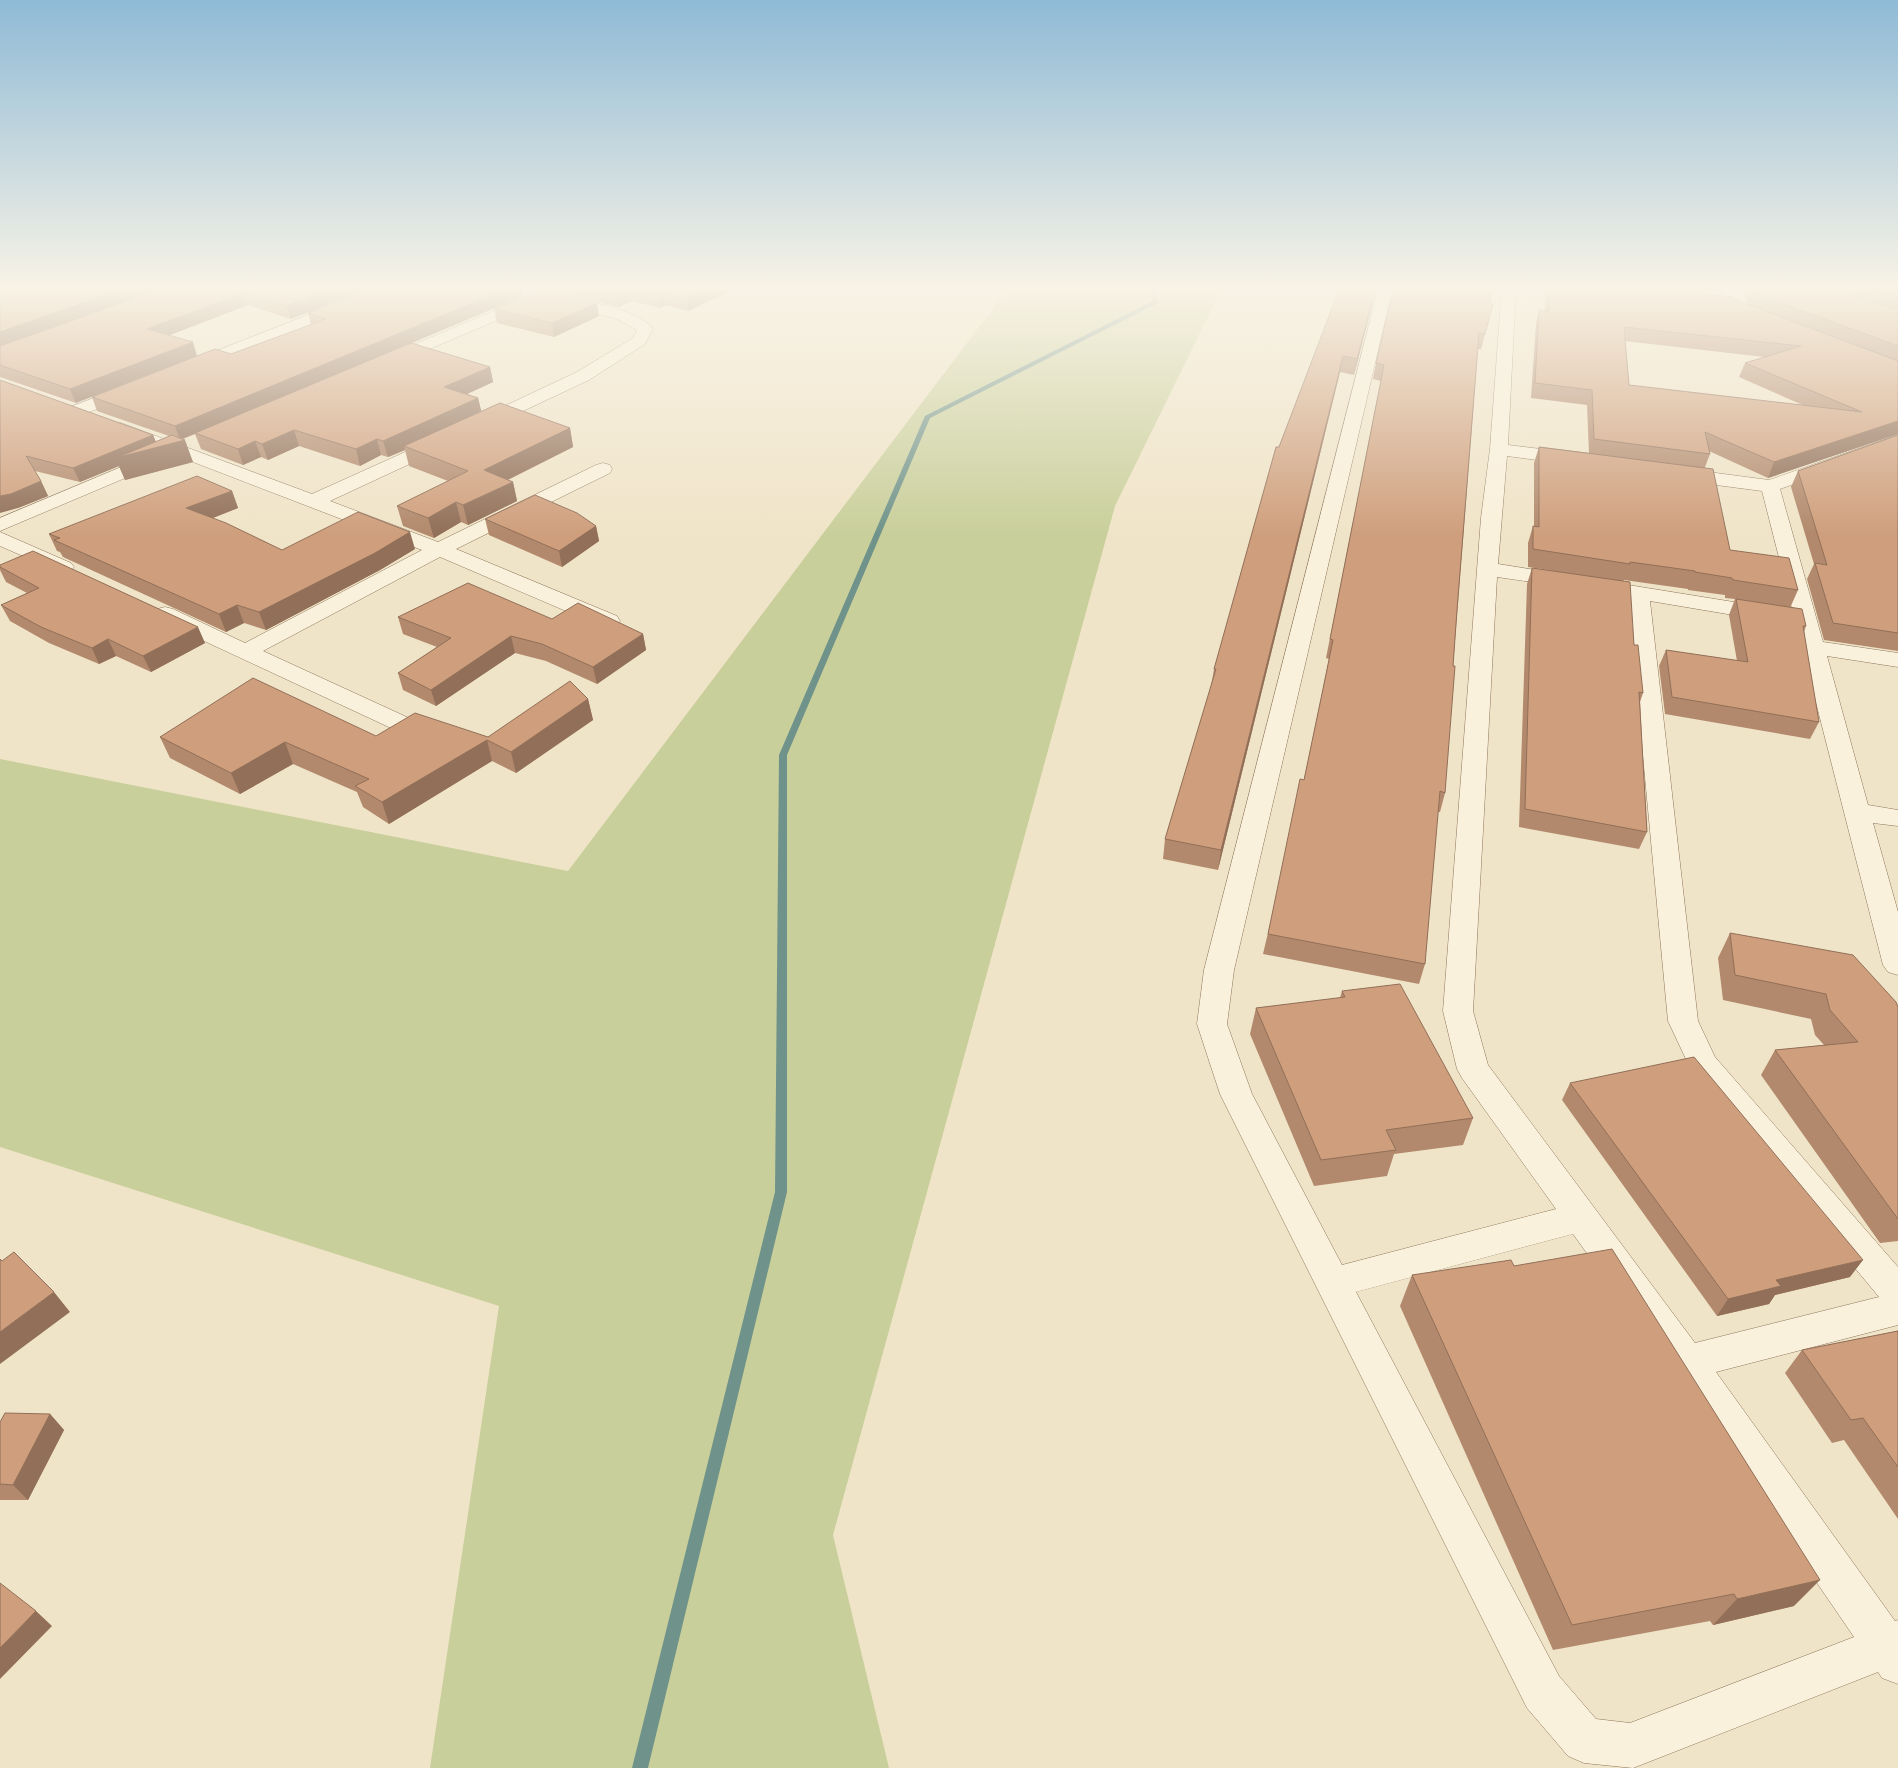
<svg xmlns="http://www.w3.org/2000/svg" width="1898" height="1768" viewBox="0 0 1898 1768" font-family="'Times New Roman',serif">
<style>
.green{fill:#c9cf9b}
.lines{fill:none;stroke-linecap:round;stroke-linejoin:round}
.stream{fill:#6f938a;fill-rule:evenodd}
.minor-casing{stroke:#8d765c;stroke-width:1}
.minor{fill:#faf1dc;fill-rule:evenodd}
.wall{fill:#b2896c;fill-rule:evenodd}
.shaded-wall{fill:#916f58}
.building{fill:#cf9f7d;stroke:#916f58;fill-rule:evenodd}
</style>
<rect width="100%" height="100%" fill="#f0e4c8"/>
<path class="green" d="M1010 286H1223L1115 506 833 1535 889 1768H430L499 1306 0 1147V759L568 871Z"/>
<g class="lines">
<path class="stream" d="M1148 286H1154L1158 303 930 418 787 755V1192L648 1768H632L775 1192 779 755 925 416 1153 301Z"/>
<g class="minor-casing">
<path id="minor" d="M381 286H402L400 289 198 369H186L184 366 186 363Z
M502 286H528L542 290 551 286H572L558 294C582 301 639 309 653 329L645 344 589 380 487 428 481 429 475 428 472 424 475 420 577 372 633 338 637 330 617 319 545 300 394 364H382L380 361 382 358 529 296 504 289Z
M1379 286H1393L1234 970 1227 1024 1252 1094 1342 1265 1556 1209 1462 1078 1457 1069 1443 1011 1481 518 1490 449 1502 286H1516L1508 445 1574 453 1581 455 1583 459 1581 463 1574 465 1507 456 1498 564 1567 575 1574 577 1578 581 1574 585 1567 587 1497 577 1473 1011 1488 1065 1695 1343 1879 1297 1692 1072 1668 1021 1628 597 1615 594 1611 590 1615 586 1622 584 1777 609 1780 614 1777 619 1769 621 1650 601 1698 1021 1715 1057 1898 1267V1325L1716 1372 1895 1621 1898 1620V1684L1882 1678 1878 1672 1633 1768 1584 1763 1568 1756 1527 1708 1220 1094 1197 1024 1204 970ZM1573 1234 1674 1374 1854 1637 1630 1723 1596 1719 1559 1676 1356 1292Z
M1719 286H1733C1743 315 1755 303 1767 318L1764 321C1743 327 1724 305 1719 286Z
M128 385 134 386 136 390 134 394 82 415 76 416 70 415 67 411 70 407Z
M121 423 312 494 434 439 440 438 446 439 449 443 446 447 330 501 438 542 596 465 603 463 610 465 612 469 610 473 456 549 617 616 620 621 617 626 609 628 601 626 440 557 263 651 411 719 414 724 411 729 402 731 393 729 157 619 154 614 157 609 165 607 173 609 245 643 422 550 115 432 112 428 115 424Z
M1898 435V446L1780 489 1823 642 1898 653V667L1827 656 1868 805 1898 810V826L1873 823 1898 912V975L1888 972 1883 965 1762 491 1678 480 1671 478 1669 474 1671 470 1678 468 1769 480Z
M157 452 163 454 166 458 163 462 0 531V518Z
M0 532 71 563 74 567 71 571 64 573 57 571 0 546Z"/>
</g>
<use href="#minor" class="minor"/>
</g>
<path class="wall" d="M0 286H375L291 319 248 305 169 335 76 403 0 377Z
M562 286H741L688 311 665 305 660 308 632 301 618 307 563 293Z
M1377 286 1354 375 1340 372 1218 870 1163 859 1165 839 1211 687 1214 669 1279 447Z
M1545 286H1682L1680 292 1741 302 1747 304 1742 286H1840L1850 294 1848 286H1898V434L1768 478 1709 451 1710 454 1705 467 1730 550 1798 590 1790 608 1806 626 1804 632 1819 722 1810 739 1665 714 1659 666 1666 650 1737 661 1729 615 1735 599 1725 598V595L1688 590V589L1624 580 1623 581 1634 645 1643 693 1640 702 1647 832 1639 849 1519 827 1527 584 1532 568 1557 571 1528 567V543L1533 526H1534V463L1539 447 1589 453 1587 405 1531 398 1536 324 1539 310 1545 311ZM1625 341 1764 357 1745 363 1739 377 1805 406 1629 385Z
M523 296 412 343 490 367 493 382 466 394 478 398 481 411 570 428 573 447 508 480 513 482 517 501 468 525 461 522 434 538 403 526 397 506 448 481 409 466 405 450 388 457 381 455 360 466 299 446 268 460 261 457 243 465 201 449 195 434 182 439 193 462 125 480 119 466 80 482 35 471 41 481 48 496 18 508 0 380 153 435 156 442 169 436 97 411 92 397 231 354 311 325 308 313Z
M1490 304H1493L1481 349H1478L1453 666 1445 793 1440 812H1438L1425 964 1419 984 1263 954 1304 780 1329 659 1326 658 1381 381 1373 379 1376 363Z
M494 309 599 316 554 337 497 323Z
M1898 435V651L1824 640 1807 579 1814 564 1791 487 1798 471Z
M232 491 238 508 212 518 282 550 415 549 380 570 266 630 244 623 226 632 63 557 60 552 57 551 49 534Z
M485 519 596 526 599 541 562 567 489 535Z
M0 565 205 643 151 672 116 656 99 664 49 643 10 621 1 605 27 593 6 582 0 570Z
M398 617 552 619 643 634 646 650 597 684 546 661 515 653 436 706 403 690 398 673 437 647 403 634Z
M588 699 593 720 516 773 492 761 389 824 363 807 357 792 293 764 240 794 170 758 160 737H488Z
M1730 933 1898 1007V1241L1880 1243 1761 1075 1775 1050 1824 1045 1815 1035 1811 1019 1723 1000 1718 958Z
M1342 991 1473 1118 1463 1145 1394 1154 1387 1176 1314 1186 1250 1034 1256 1008 1340 998Z
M1570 1083 1850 1277 1775 1295 1769 1304 1717 1316 1562 1100Z
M1514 1266 1794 1606 1713 1625 1710 1621 1553 1650 1400 1306 1412 1275Z
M1898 1330V1519L1844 1440 1832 1443 1785 1373 1802 1350 1897 1331Z
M50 1414 64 1430 28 1500H0V1422Z"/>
<path class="shaded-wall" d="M130 286H170L0 347V332Z
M339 286H375L291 319 287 306Z
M514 286H521L523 296 180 440 175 426Z
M713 286H741L688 311 686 299Z
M1376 286H1377L1354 375 1357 359Z
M630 288 632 301 618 307 616 295Z
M244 293 248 305 152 342 147 329Z
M663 293 665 305 660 308 659 295Z
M597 303 599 316 554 337 552 323Z
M193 342 197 356 76 403 70 389Z
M1343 356 1340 372 1218 870 1221 850Z
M490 367 493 382 448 403 444 387Z
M478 398 482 414 404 446 405 450 388 457 383 441Z
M1898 421V434L1768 478 1774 462Z
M570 428 573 447 489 489 484 470Z
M294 430 299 446 268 460 262 444Z
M153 435 158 447 185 440 193 462 125 480 119 466 80 482 73 468Z
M377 439 381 455 360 466 356 449Z
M255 441 261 457 243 465 238 449Z
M41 481 48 496 18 508 0 513V496Z
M513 482 517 501 468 525 463 505Z
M232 491 238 508 193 526 186 508Z
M456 502 461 522 434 538 428 518Z
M596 526 599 541 562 567 559 551Z
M410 532 415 549 380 570 266 630 259 612Z
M237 605 244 623 226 632 219 614Z
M198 627 205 643 151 672 143 656Z
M643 634 646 650 597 684 593 667Z
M511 636 515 653 436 706 431 690Z
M108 639 116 656 99 664 92 648Z
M588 699 593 720 516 773 511 752Z
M487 740 492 761 389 824 382 802Z
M285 742 293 764 240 794 231 773Z
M1863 1260 1850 1277 1775 1295 1769 1304 1717 1316 1728 1299 1776 1280Z
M54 1292 70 1312 0 1364V1332Z
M50 1414 64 1430 28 1500 13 1485Z
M1820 1580 1794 1606 1713 1625 1737 1599Z
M36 1611 52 1626 0 1679V1648Z"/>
<path class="building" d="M0 286H130L0 332Z
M170 286H339L287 306 244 293 147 329 193 342 70 389 0 365V346Z
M377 286H514L175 426 92 397 215 349 231 354 326 319 308 313Z
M583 286H713L686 299 663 293 659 295 630 288 616 295Z
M1338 286H1376L1357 359 1343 356 1221 850 1165 839 1216 669H1214L1276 447H1279L1334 303Z
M1394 286H1492L1490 304H1493L1485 334 1479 333 1457 610 1453 666H1455L1445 793 1440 791 1425 964 1268 934 1300 779 1304 780 1323 689 1333 640 1330 639 1384 365 1376 363Z
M1549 286H1631L1733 297 1741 302 1898 361V421L1774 462 1705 432 1710 454 1594 439 1592 390 1535 383 1539 310 1549 311ZM1624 327 1801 346 1745 363 1862 412 1629 385Z
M1751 286H1840L1849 294 1898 310V346L1753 293Z
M1870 286H1898V297Z
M543 289 597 303 552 323 494 309Z
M411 343 490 367 444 387 478 398 383 441 377 439 356 449 294 430 262 444 255 441 238 449 195 433Z
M0 380 153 435 73 468 26 456 41 481 11 494 0 496Z
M500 403 570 428 484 470 513 482 463 505 456 502 428 518 397 506 468 471 404 446Z
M172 435 185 440 116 458Z
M1898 435V633L1833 623 1815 563 1827 565 1798 471Z
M1539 447 1713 469 1730 550 1789 558 1798 590 1733 580 1732 578 1695 572V571L1630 562V564L1533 549V526L1539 527Z
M197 476 232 491 186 508 226 523 282 550 358 512 410 532 375 553 259 612 237 605 219 614 54 540 60 538 49 534Z
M535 495 577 513 596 526 559 551 485 519Z
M33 551 198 627 143 656 108 639 92 648 41 627 1 605 39 588 0 567V565Z
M1532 568 1630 582 1634 645H1638L1643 693 1639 692 1647 832 1525 809Z
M468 583 552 619 578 603 643 634 593 667 542 644 511 636 431 690 398 673 451 638 398 617Z
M1736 599 1802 609 1806 626H1803L1819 722 1672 697 1666 650 1748 662Z
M253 678 376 736 415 713 488 737 570 681 588 699 511 752 487 740 382 802 355 786 369 779 285 742 231 773 160 737Z
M1730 933 1853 955 1896 1002 1898 1007V1219L1775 1050 1858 1042 1830 1010 1826 994 1735 975Z
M1400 984 1473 1118 1386 1130 1396 1150 1321 1160 1256 1008 1345 997 1342 991Z
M1694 1057 1863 1260 1776 1280 1781 1286 1728 1299 1570 1083Z
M1612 1249 1820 1580 1737 1599 1734 1594 1572 1625 1412 1275 1511 1260 1514 1266Z
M14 1252 54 1292 0 1332V1259L2 1261Z
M1898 1331V1467L1863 1418 1851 1420 1802 1350Z
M5 1413 50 1414 13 1485 0 1484V1422Z
M0 1583 36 1611 0 1648Z"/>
<linearGradient id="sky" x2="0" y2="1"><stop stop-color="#8fbad6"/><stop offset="0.54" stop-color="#f8f3e6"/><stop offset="1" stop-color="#f8f3e6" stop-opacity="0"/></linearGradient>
<rect width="1898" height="534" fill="url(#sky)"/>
</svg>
